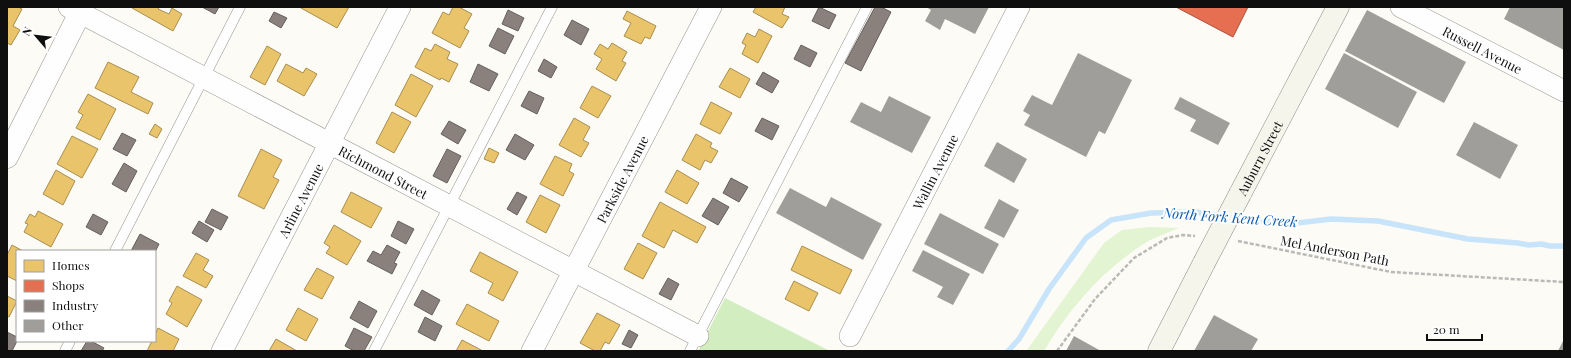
<svg xmlns="http://www.w3.org/2000/svg" width="1571" height="358" viewBox="0 0 1571 358" font-family="'Playfair Display',serif">
<style>
.green{fill:#e3f4d2}
.forest{fill:#d2edc0}
.homes{fill:#e9c46a;stroke:#a88e4f}
.shops{fill:#e76f51;stroke:#a6523d}
.industry{fill:#8a817c;stroke:#655f5b}
.lines{fill:none;stroke-linecap:round;stroke-linejoin:round}
.stream{stroke:#c8e4fa;stroke-width:5.5}
.building{fill:#a09e9a}
.service-casing{stroke:#969593;stroke-width:11}
.minor-casing{stroke:#969593;stroke-width:22}
.tertiary-casing{stroke:#969593;stroke-width:23}
.secondary-casing{stroke:#8c8c89;stroke-width:23}
.path{stroke:#b9b9b8;stroke-width:2.5;stroke-dasharray:4 2;stroke-linecap:butt}
.service{stroke:#fffefe;stroke-width:10}
.minor{stroke:#fffefe;stroke-width:21}
.tertiary{stroke:#fffefe;stroke-width:22}
.secondary{stroke:#f5f5eb;stroke-width:22}
.secondary-bridge-casing{stroke:#8c8c89;stroke-width:23;stroke-linecap:butt}
.secondary-bridge{stroke:#f5f5eb;stroke-width:22}
.labels{text-anchor:middle;dominant-baseline:central;stroke-width:4;stroke-linejoin:round;paint-order:stroke}
.street-label{font-size:13px;fill:#0f0f0f;stroke:#fff}
.water-label{font-size:14px;font-style:italic;fill:#0a5ab0;stroke:#fff}
</style>
<rect width="100%" height="100%" fill="#fcfbf5"/>
<path class="green" d="M1150 227 1179 228C1168 233 1155 237 1145 243 1103 270 1069 308 1044 351H1028L1027 350 1104 243 1122 230Z"/>
<path class="forest" d="M725 298 824 348 830 351H698Z"/>
<path class="homes" d="M7 7H18L22 9 13 26 20 30 11 45 7 43Z
M132 7H159L158 9 169 14 172 8 182 14 173 31 132 8Z
M302 7H349L337 28 301 8Z
M453 7H459L472 14 464 28 469 31 460 48 432 33 443 12 449 15Z
M756 7H785L782 14 789 17 782 28 753 12Z
M627 11 656 26 650 39 645 37 641 44 624 36 631 23 623 19Z
M759 29 772 36 758 63 742 54 746 45 742 43 747 33 755 37Z
M612 43 627 52 622 61 626 63 616 81 596 69 602 59 594 54 600 44 608 49Z
M435 44 450 52 447 59 458 64 449 82 441 78 440 80 415 67 425 48 431 51Z
M267 46 281 54 265 85 250 77Z
M108 62 139 77 131 92 153 103 148 114 95 88Z
M286 64 303 73 306 68 317 74 304 96 277 81Z
M730 68 750 79 740 98 719 87Z
M411 74 433 86 416 117 395 105Z
M592 86 611 96 598 118 580 108Z
M88 94 116 109 100 140 76 128 83 115 78 112Z
M711 102 732 113 720 134 700 124Z
M392 112 411 122 394 153 376 143Z
M574 118 590 127 583 140 589 143 581 157 559 145Z
M155 124 162 129 157 138 149 134Z
M696 134 712 143 710 147 718 151 711 163 705 160 700 170 682 160Z
M72 136 98 149 82 178 57 164Z
M489 148 499 153 494 163 484 159Z
M261 149 282 160 273 177 279 180 264 209 238 196Z
M555 156 572 164 569 171 574 174 563 196 540 184Z
M56 170 75 181 63 205 43 194Z
M677 170 699 183 687 204 665 192Z
M351 192 382 208 371 228 341 212Z
M540 195 560 205 546 233 526 222Z
M660 202 706 227 697 243 673 230 664 248 642 236Z
M38 211 63 224 51 247 24 232 28 224 25 223 30 214 35 217Z
M334 225 361 241 347 265 326 253 330 247 324 243Z
M638 243 657 253 643 279 624 269Z
M12 245 23 251H17V281L7 276V255Z
M802 246 852 270 840 294 791 270Z
M480 252 518 272 503 301 488 293 493 283 470 271Z
M196 253 209 260 203 270 213 276 206 288 183 276Z
M317 268 334 277 322 299 304 290Z
M794 281 818 293 809 311 785 299Z
M177 286 202 300 187 327 166 314 172 303 169 301Z
M7 296 17 301 9 317 7 316Z
M467 304 499 321 489 341 456 324Z
M298 308 318 319 306 341 286 330Z
M597 313 620 325 609 344 605 342 600 351H595L580 343Z
M158 328 179 339 173 351H147L152 341H155V335Z
M276 339 297 351H269Z
M462 340 483 351H456Z"/>
<path class="shops" d="M1176 7H1248L1233 37Z"/>
<path class="industry" d="M202 7H219L215 14Z
M819 7 836 15 829 29 812 21Z
M875 7H881L891 12 861 71 845 63Z
M508 10 524 18 518 31 502 24Z
M274 12 287 18 281 28 269 21Z
M572 20 589 29 581 45 564 35Z
M498 28 514 36 505 54 489 46Z
M801 45 817 53 810 67 794 59Z
M544 59 557 67 551 78 538 71Z
M478 64 498 74 489 91 470 82Z
M763 72 779 81 772 93 756 84Z
M529 91 544 98 537 114 521 106Z
M762 118 779 126 772 140 755 131Z
M449 121 466 130 458 144 441 134Z
M122 133 136 140 127 156 113 149Z
M515 134 534 145 525 160 506 150Z
M447 149 461 156 447 183 433 176Z
M124 163 137 171 126 192 112 184Z
M731 178 748 187 739 202 723 193Z
M517 192 527 197 517 215 507 209Z
M713 198 729 207 718 225 702 216Z
M212 209 228 217 221 230 205 222Z
M93 214 108 222 101 235 86 227Z
M199 221 214 230 207 242 192 233Z
M398 221 414 229 406 244 391 236Z
M140 234 159 244 155 252 131 251Z
M387 245 400 252 394 263 397 264 392 274 367 261 373 251 381 255Z
M668 278 679 284 671 300 659 294Z
M422 290 440 300 432 315 414 305Z
M359 301 377 311 368 328 350 318Z
M425 317 442 326 435 341 418 332Z
M354 328 372 337 364 351H354L345 346Z
M629 330 638 335 631 348 622 344Z
M7 332 17 337V341L12 351H7Z
M87 341H91L104 348 102 351H81Z"/>
<g class="lines">
<path class="stream" d="M1234 217 1289 224 1331 219 1378 221 1468 239 1518 243 1529 245 1541 244 1550 246H1564
M1008 351 1019 339 1049 289 1086 238 1111 220 1151 213 1195 212 1223 216"/>
</g>
<path class="building" d="M926 7H989L975 34 945 19 940 30 925 21 931 10Z
M1510 7H1564V50L1504 19Z
M1367 10 1466 62 1444 103 1345 51Z
M1078 53 1132 80 1105 134 1099 131 1086 157 1024 125 1030 115 1023 111 1032 95 1052 105Z
M1344 53 1417 92 1398 128 1325 89Z
M889 96 931 117 912 153 850 122 861 102 881 112Z
M1180 97 1230 123 1218 145 1190 131 1196 120 1174 109Z
M1474 122 1518 145 1500 179 1456 155Z
M997 142 1027 159 1014 183 984 166Z
M790 188 826 207 831 197 882 224 863 260 776 213Z
M999 199 1019 210 1004 238 984 228Z
M940 213 999 244 983 274 924 244Z
M923 250 970 274 953 305 937 297 943 287 912 271Z
M1214 315 1258 339 1251 351H1194Z
M1074 336 1101 351H1066Z
M1564 339V351H1558Z"/>
<g class="lines">
<g class="service-casing">
<path id="service" d="M115 251 240 7
M65 351 70 341
M374 351 552 7
M690 351 867 7"/>
</g>
<g class="minor-casing">
<g id="minor">
<path id="s1" d="M69 7 698 336"/>
<path id="s2" d="M1401 7 1564 91"/>
<path id="s3" d="M850 336 1019 7"/>
<path id="s4" d="M222 351 400 7"/>
<path id="s5" d="M532 351 711 7"/>
</g>
</g>
<g class="tertiary-casing">
<path id="tertiary" d="M7 157 83 7"/>
</g>
<g class="secondary-casing">
<g id="secondary">
<path id="s6" d="M1240 194 1338 7"/>
<path d="M1159 351 1204 263"/>
</g>
</g>
<path class="path" d="M1238 241 1391 272 1564 282
M1057 351 1095 299 1134 258 1167 238 1183 235 1195 236"/>
<use href="#service" class="service"/>
<use href="#minor" class="minor"/>
<use href="#tertiary" class="tertiary"/>
<use href="#secondary" class="secondary"/>
<g class="secondary-bridge-casing">
<path id="secondary-bridge" d="M1204 263 1240 194"/>
</g>
<use href="#secondary-bridge" class="secondary-bridge"/>
</g>
<g class="labels">
<g class="street-label">
<text stroke="none"><textPath href="#s2" startOffset="92">Russell Avenue</textPath></text>
<text stroke="none"><textPath href="#s6" startOffset="41">Auburn Street</textPath></text>
<text stroke="none"><textPath href="#s3" startOffset="185">Wallin Avenue</textPath></text>
<text stroke="none"><textPath href="#s1" startOffset="355">Richmond Street</textPath></text>
<text stroke="none"><textPath href="#s5" startOffset="194">Parkside Avenue</textPath></text>
<text stroke="none"><textPath href="#s4" startOffset="170">Arline Avenue</textPath></text>
<text transform="translate(1335 250) rotate(11)">Mel Anderson Path</text>
</g>
<g class="water-label">
<text transform="translate(1230 217) rotate(4)">North Fork Kent Creek</text>
</g>
</g>
<rect width="1571" height="358" fill="none" stroke="#0f0f0f" stroke-width="16"/>
<rect x="16" y="250" width="140" height="92" fill="#ffffff" stroke="#9f9f9f"/>
<rect x="24" y="260" width="20" height="12" fill="#e9c46a" stroke="#9f9f9f"/>
<text x="52" y="270" font-size="12" fill="#0f0f0f">Homes</text>
<rect x="24" y="280" width="20" height="12" fill="#e76f51" stroke="#9f9f9f"/>
<text x="52" y="290" font-size="12" fill="#0f0f0f">Shops</text>
<rect x="24" y="300" width="20" height="12" fill="#8a817c" stroke="#9f9f9f"/>
<text x="52" y="310" font-size="12" fill="#0f0f0f">Industry</text>
<rect x="24" y="320" width="20" height="12" fill="#a09e9a" stroke="#9f9f9f"/>
<text x="52" y="330" font-size="12" fill="#0f0f0f">Other</text>
<g transform="translate(36 36) rotate(298)" stroke="#ffffff" stroke-width="3" paint-order="stroke">
<path d="M0-3L7 15L0 10L-7 15Z" fill="#0f0f0f"/>
<text y="-6" font-size="11" font-weight="bold" text-anchor="middle" fill="#0f0f0f">N</text>
</g>
<path d="M1427 334v6h55v-6" fill="none" stroke="#0f0f0f" stroke-width="2"/>
<text x="1433" y="334" font-size="12" fill="#0f0f0f" stroke="#ffffff" stroke-width="3" paint-order="stroke">20 m</text>
</svg>
